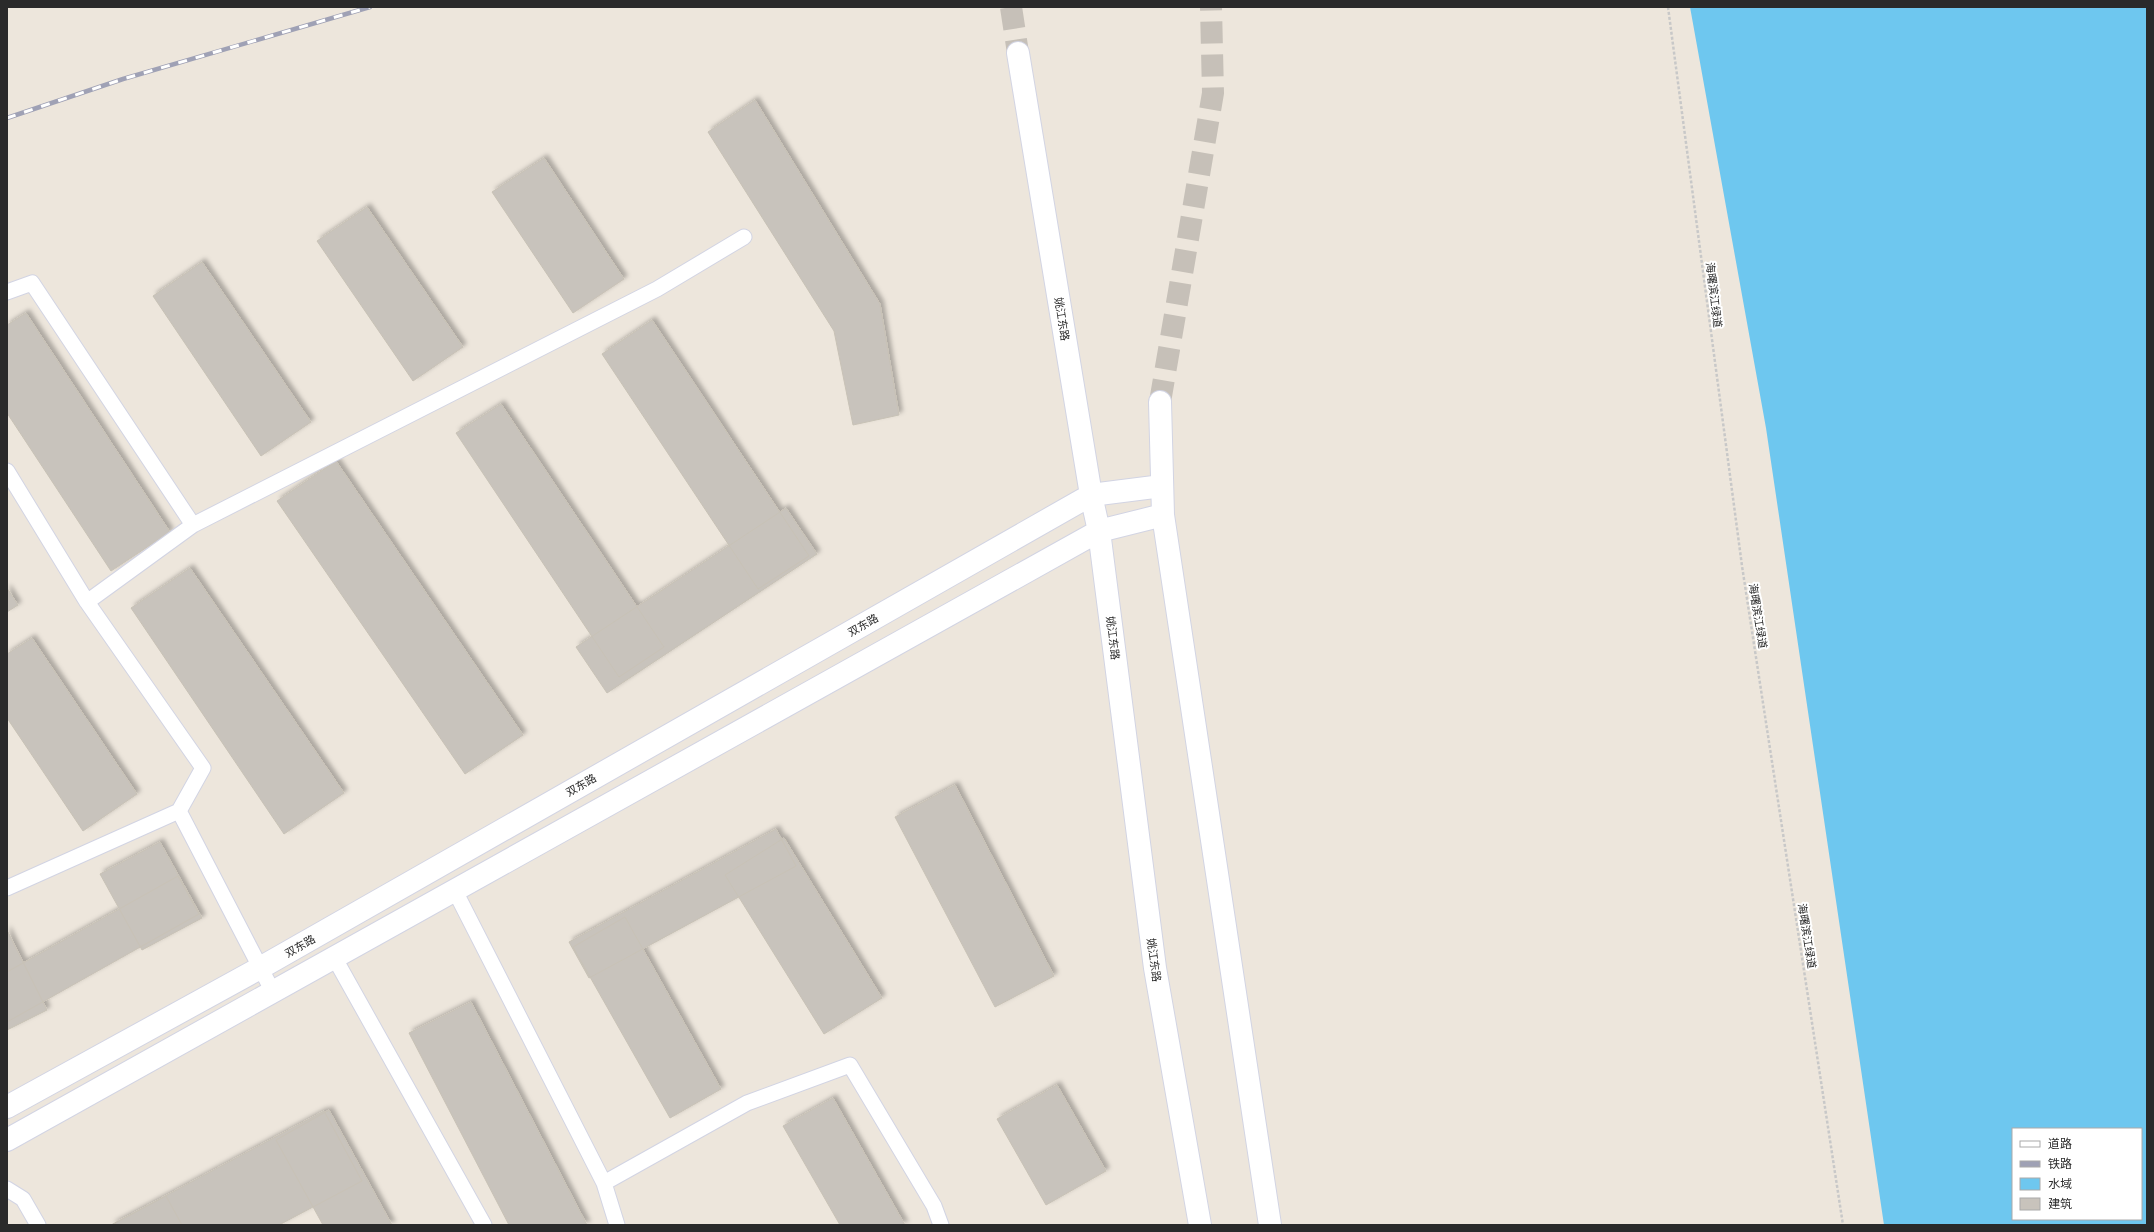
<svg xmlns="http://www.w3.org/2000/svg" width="2154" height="1232" viewBox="0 0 2154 1232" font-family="Jost,'Noto Sans SC',sans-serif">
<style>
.water{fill:#6ec7ef;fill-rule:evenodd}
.building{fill:#c8c3bc;stroke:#c8c2b6;filter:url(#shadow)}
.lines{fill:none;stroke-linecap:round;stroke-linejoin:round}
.secondary-tunnel{stroke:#c6c0b8;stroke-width:22;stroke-dasharray:22 11;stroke-linecap:butt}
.service-casing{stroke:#d2d4e3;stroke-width:17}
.secondary-casing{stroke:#d2d4e3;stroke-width:24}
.path{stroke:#c8c8c8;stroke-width:2.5;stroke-dasharray:3 2;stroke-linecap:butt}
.service{stroke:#fff;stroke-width:15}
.secondary{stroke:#fff;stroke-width:22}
.rail-casing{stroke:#9fa1b5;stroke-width:4.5}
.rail{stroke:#fff;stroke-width:3;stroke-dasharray:9;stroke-linecap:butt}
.labels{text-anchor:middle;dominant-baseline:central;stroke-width:4;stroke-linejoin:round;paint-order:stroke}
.street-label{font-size:11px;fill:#2a2a2a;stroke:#fff}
</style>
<defs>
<filter id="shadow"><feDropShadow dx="3.5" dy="-3.5" stdDeviation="2" flood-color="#0004"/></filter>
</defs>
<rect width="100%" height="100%" fill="#ede6dc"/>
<path class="water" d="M1690 7H2147V1225H1884L1766 428ZM2013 1129H2141V1219H2013Z"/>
<path class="building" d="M755 100 880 304 899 415 853 425 834 331 708 132Z
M544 158 624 279 573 313 492 192Z
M367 207 463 347 413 381 317 241Z
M202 262 311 422 261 456 153 296Z
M26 313 170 532 111 571 7 413V325Z
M652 320 809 556 758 589 602 354Z
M501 404 664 647 619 677 456 433Z
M336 461 523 735 465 774 277 501Z
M786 508 817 554 607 693 576 647Z
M190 568 344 793 284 834 131 608Z
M7 588 18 605 7 612Z
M32 638 137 794 83 831 7 718V654Z
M955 785 1054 976 995 1007 895 817Z
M776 829 796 866 589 978 569 942Z
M784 838 882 998 824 1034 725 875Z
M160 842 202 918 142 950 100 874Z
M178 876 199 914 7 1022V972Z
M625 917 721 1089 670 1118 573 947Z
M7 930 47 1010 7 1030Z
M471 1002 587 1225H509L409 1033Z
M1057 1085 1106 1171 1046 1205 997 1119Z
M833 1098 905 1225H840L783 1126Z
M329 1110 392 1225H323L276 1140Z
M324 1111 362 1181 279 1225H111Z
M166 1196 182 1225H116L115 1223Z"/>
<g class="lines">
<path class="secondary-tunnel" d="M1011 7 1018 53
M1160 402 1213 93 1211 7"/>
<g class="service-casing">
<path id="service" d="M7 292 32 283 193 525 87 602 7 471
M193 525 657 289 744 237
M87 602 203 768 179 811
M7 888 179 811 273 992
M455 891 604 1183 747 1103 850 1065 934 1206 941 1225
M334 957 484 1225
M604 1183 617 1225
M7 1189 23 1199 38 1225"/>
</g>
<g class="secondary-casing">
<path id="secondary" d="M1018 53 1091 495 1099 531 1155 968 1200 1225
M1160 402 1163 515 1270 1225
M7 1107 260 968 1091 495 1162 486
M7 1140 1099 531 1163 515"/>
</g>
<path class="path" d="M1668 7 1742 566 1843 1225"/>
<use href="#service" class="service"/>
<use href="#secondary" class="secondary"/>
<g class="rail-casing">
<path id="rail" d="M7 118 123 79 370 7"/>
</g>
<use href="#rail" class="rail"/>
</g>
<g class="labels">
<g class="street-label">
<text transform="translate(1714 295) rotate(83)">海曙滨江绿道</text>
<text transform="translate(1062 319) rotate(81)">姚江东路</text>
<text transform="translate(1758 616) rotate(81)">海曙滨江绿道</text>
<text transform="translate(863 625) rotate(-30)">双东路</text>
<text transform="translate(1113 638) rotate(83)">姚江东路</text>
<text transform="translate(581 785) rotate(-30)">双东路</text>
<text transform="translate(1807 936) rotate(81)">海曙滨江绿道</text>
<text transform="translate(300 946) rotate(-30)">双东路</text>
<text transform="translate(1154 960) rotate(82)">姚江东路</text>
</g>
</g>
<rect width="2154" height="1232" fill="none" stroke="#2a2a2a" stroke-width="16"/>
<rect x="2012" y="1128" width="130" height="92" fill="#ffffff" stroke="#aaaaaa"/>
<rect x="2020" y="1141" width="20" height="6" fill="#ffffff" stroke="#aaaaaa"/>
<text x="2048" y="1148" font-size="12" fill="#2a2a2a">道路</text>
<rect x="2020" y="1161" width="20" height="6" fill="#9fa1b5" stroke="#aaaaaa"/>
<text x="2048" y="1168" font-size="12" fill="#2a2a2a">铁路</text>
<rect x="2020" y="1178" width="20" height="12" fill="#6ec7ef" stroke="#aaaaaa"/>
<text x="2048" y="1188" font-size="12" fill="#2a2a2a">水域</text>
<rect x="2020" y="1198" width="20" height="12" fill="#c8c3bc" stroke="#aaaaaa"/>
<text x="2048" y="1208" font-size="12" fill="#2a2a2a">建筑</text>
</svg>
